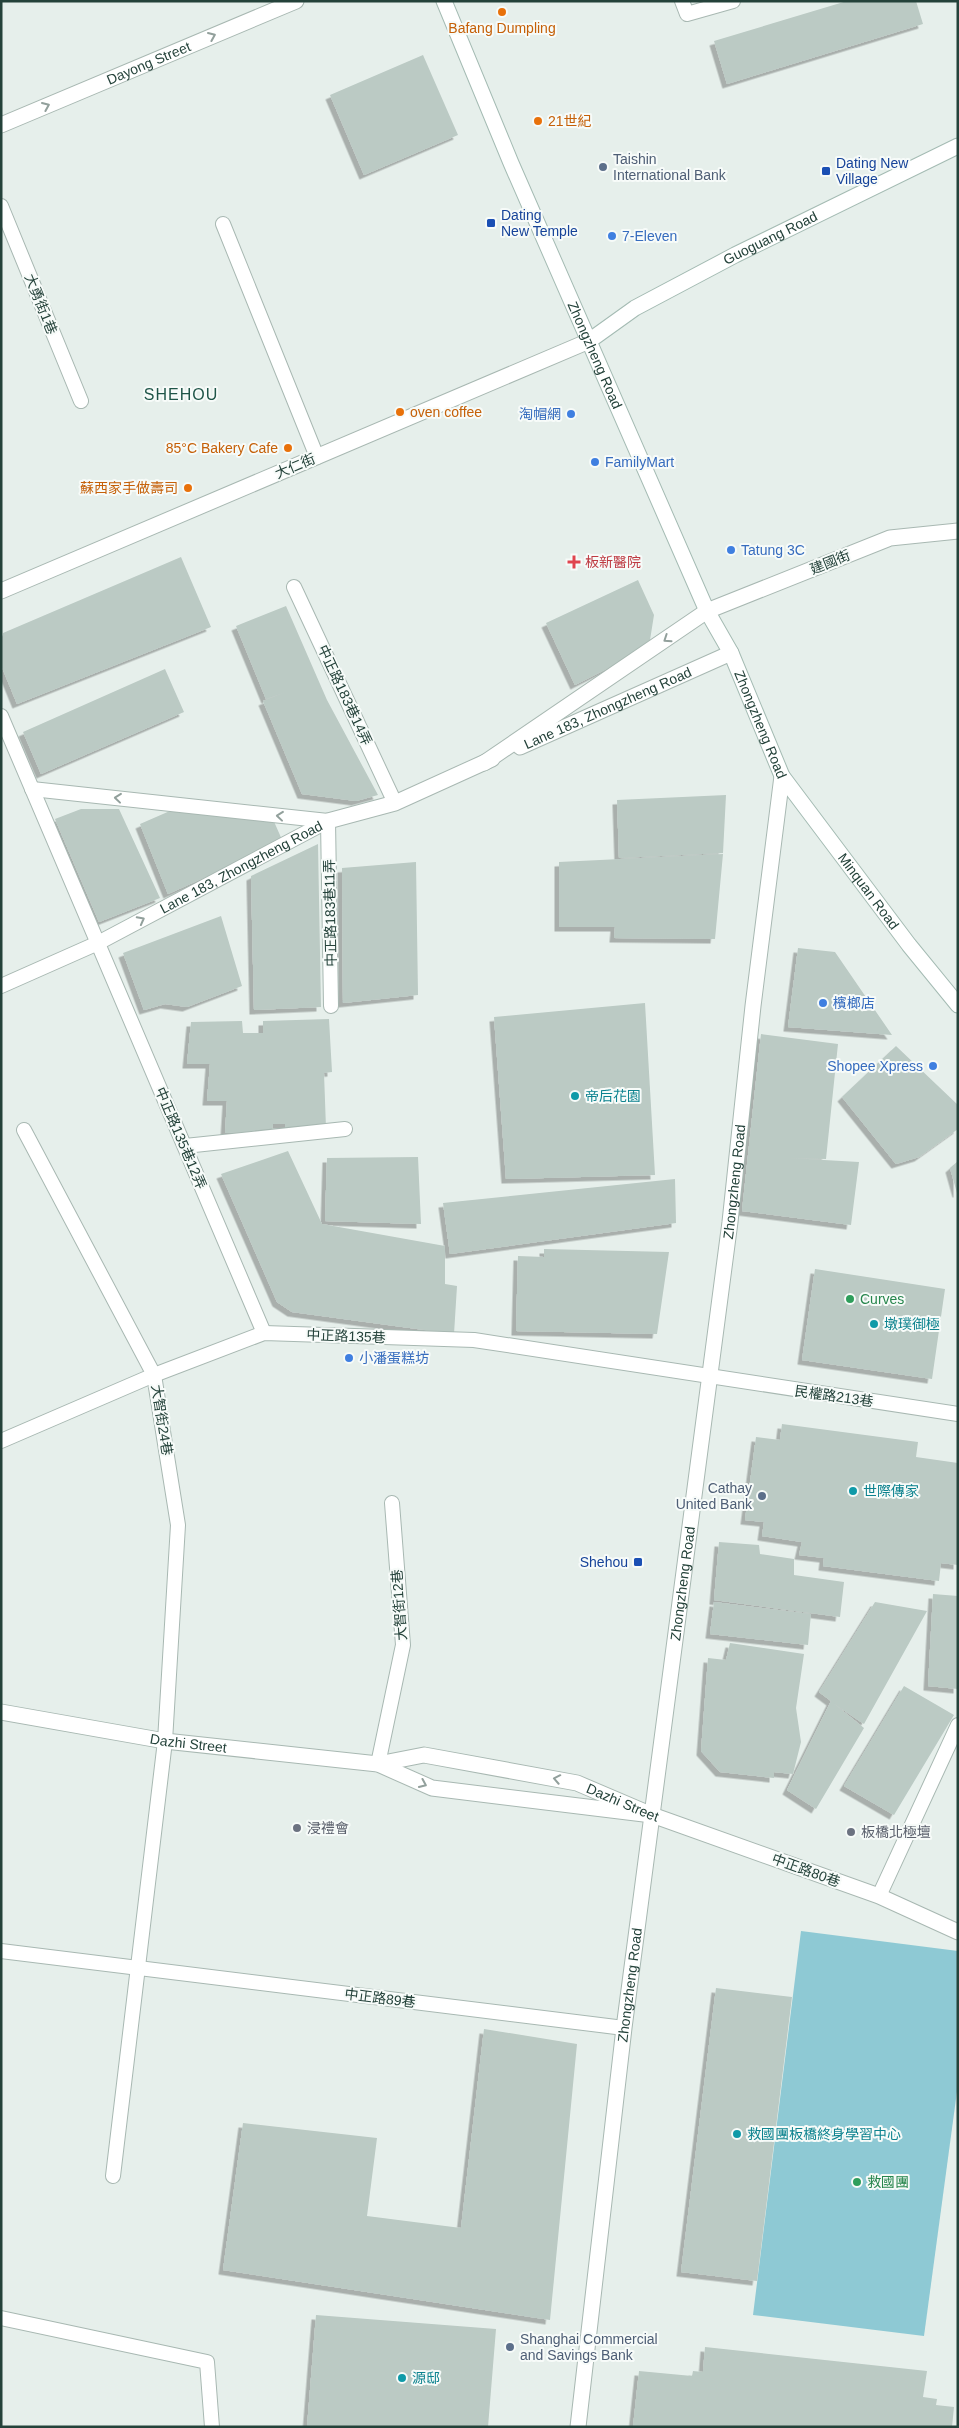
<svg xmlns="http://www.w3.org/2000/svg" width="959" height="2428" viewBox="0 0 959 2428" font-family="Arial,'Noto Sans TC',sans-serif">
<style>
.water{fill:#8ec9d4}
.building{fill:#bbcac4;filter:url(#shadow)}
.lines{fill:none;stroke-linecap:round;stroke-linejoin:round}
.lane-casing{stroke:#a8b8b2;stroke-width:16}
.street-casing{stroke:#a8b8b2;stroke-width:17}
.secondary-casing{stroke:#a4bbb3;stroke-width:17}
.lane{stroke:#fff;stroke-width:14}
.street{stroke:#fff;stroke-width:15}
.secondary{stroke:#fff;stroke-width:15}
.oneway{stroke:#92a09c}
.food-dot{fill:#e8710a;stroke:#f7fbf9;stroke-width:2}
.service-dot{fill:#5c6f8a;stroke:#f7fbf9;stroke-width:2}
.transit-dot{fill:#1a4fb4;stroke:#f7fbf9;stroke-width:2}
.shop-dot{fill:#3f7fe0;stroke:#f7fbf9;stroke-width:2}
.health-dot{fill:#e0444e;stroke:#f7fbf9;stroke-width:2}
.culture-dot{fill:#0f9aa8;stroke:#f7fbf9;stroke-width:2}
.leisure-dot{fill:#2e9e5b;stroke:#f7fbf9;stroke-width:2}
.worship-dot{fill:#6b7280;stroke:#f7fbf9;stroke-width:2}
.labels{text-anchor:middle;dominant-baseline:central;stroke-width:4;stroke-linejoin:round;paint-order:stroke}
.food-label{font-size:14px;fill:#c56008;stroke:#f7fbf9;text-anchor:start}
.street-label{font-size:14px;fill:#24423a;stroke:#f7fbf9}
.service-label{font-size:14px;fill:#4e5e75;stroke:#f7fbf9;text-anchor:start}
.transit-label{font-size:14px;fill:#164399;stroke:#f7fbf9;text-anchor:start}
.shop-label{font-size:14px;fill:#366cbe;stroke:#f7fbf9;text-anchor:start}
.health-label{font-size:14px;fill:#be3a42;stroke:#f7fbf9;text-anchor:start}
.culture-label{font-size:14px;fill:#0d838f;stroke:#f7fbf9;text-anchor:start}
.leisure-label{font-size:14px;fill:#27864d;stroke:#f7fbf9;text-anchor:start}
.worship-label{font-size:14px;fill:#5b616d;stroke:#f7fbf9;text-anchor:start}
.quarter-label{font-size:16px;letter-spacing:1px;fill:#1f5548;stroke:#f7fbf9}
</style>
<defs>
<filter id="shadow"><feDropShadow dx="-4.5" dy="4.5" stdDeviation="0" flood-color="#0004"/></filter>
</defs>
<rect width="100%" height="100%" fill="#e6efeb"/>
<path class="water" d="M801 1931 958 1951V2084L924 2336 753 2315Z"/>
<path class="building" d="M847 1H916L923 24 727 84 714 41Z
M423 55 458 135 364 175 330 95Z
M181 557 211 627 17 704 1 665 3 633Z
M638 580 654 615 650 640 626 659 575 685 546 623Z
M286 606 327 700 378 795 356 801 302 794 263 701 286 692 266 699 236 626Z
M165 669 184 712 41 774 23 732Z
M726 795 723 853 619 858 617 800Z
M179 807 272 817 283 842 168 894 140 824Z
M81 809H119L160 898 99 922 55 819Z
M318 844 321 1007 254 1010 251 876Z
M723 854 715 939 614 938 615 927H559V862Z
M416 862 418 995 343 1003 342 868Z
M221 916 242 986 187 1007 165 1004 144 1010 123 953Z
M798 948 835 952 892 1035 788 1027Z
M645 1003 655 1175 506 1179 494 1017Z
M329 1019 332 1072 324 1073 326 1128 285 1130V1124H273L272 1131 225 1133 227 1101H207L210 1064H187L191 1022 242 1021 243 1033H263V1021Z
M761 1034 838 1044 826 1159 789 1158 859 1162 851 1225 742 1211Z
M896 1046 958 1105V1129L919 1157 896 1164 842 1097Z
M288 1151 322 1224 445 1246V1284L457 1286 454 1334 292 1312 277 1302 221 1174Z
M418 1157 421 1224 325 1221 327 1158Z
M958 1161V1193H957L950 1168Z
M675 1179 676 1223 450 1254 443 1203Z
M544 1249 669 1252 657 1334 516 1331 518 1256 544 1257Z
M815 1269 945 1289 932 1379 802 1360Z
M782 1424 918 1442 916 1457 958 1463V1565L941 1563 939 1581 823 1566 824 1558 799 1555 802 1542 762 1536 764 1522 745 1520 756 1437 780 1440Z
M719 1542 759 1545 760 1554 794 1559V1575L844 1582 840 1617 714 1600Z
M933 1594 958 1596V1689L928 1686Z
M714 1602 811 1614 808 1645 710 1634Z
M875 1602 927 1611 864 1724 833 1703 864 1728 816 1809 787 1790 831 1701 819 1692Z
M730 1643 804 1654 796 1708 801 1742 793 1774 774 1772V1778L720 1772 701 1751 708 1658 726 1660Z
M904 1686 954 1715 894 1815 844 1786Z
M716 1988 792 1997 757 2281 681 2272Z
M484 2029 577 2044 550 2320 223 2270 243 2123 377 2138 367 2216 461 2228Z
M316 2315 496 2329 488 2427H307Z
M705 2347 927 2371 923 2397 937 2399 936 2405 954 2407 952 2427H633L639 2371 692 2376 693 2371 703 2372Z"/>
<g class="lines">
<g class="lane-casing">
<g id="lane">
<path d="M682 1 687 14 733 1"/>
<path d="M1 206 81 401"/>
<path d="M223 224 317 457"/>
<path d="M294 587 395 803"/>
<path d="M1 716 264 1333"/>
<path d="M32 789 328 821"/>
<path d="M328 821 331 1006"/>
<path id="s1" d="M1 986 98 943 328 821"/>
<path d="M24 1130 154 1375 178 1525 165 1741 113 2176"/>
<path d="M185 1146 345 1129"/>
<path d="M1 1441 154 1375 264 1333 474 1340 958 1414"/>
<path d="M378 1764 403 1645 392 1503"/>
<path d="M879 1896 958 1725"/>
<path d="M1 1951 624 2028"/>
<path d="M1 2318 207 2362 212 2427"/>
</g>
</g>
<g class="street-casing">
<g id="street">
<path id="s2" d="M1 125 296 1"/>
<path d="M1 591 589 341"/>
<path id="s3" d="M520 747 731 653"/>
<path d="M484 763 707 611 890 538 958 531"/>
<path d="M328 821 395 803 492 759"/>
<path id="s4" d="M1 1712 165 1741 378 1764 432 1788 652 1815"/>
<path id="s5" d="M378 1764 424 1755 577 1783 652 1815 879 1896 958 1932"/>
<path id="s6" d="M578 2427 624 2028 730 1222 753 1006 782 776"/>
</g>
</g>
<g class="secondary-casing">
<g id="secondary">
<path id="s7" d="M444 1 511 163 707 611 731 653 782 776 909 945 958 1005"/>
<path id="s8" d="M589 341 635 308 735 255 958 146"/>
</g>
</g>
<use href="#lane" class="lane"/>
<use href="#street" class="street"/>
<use href="#secondary" class="secondary"/>
</g>
<defs><path id="oneway-chevron" d="M-2-3.5L2.5 0L-2 3.5" fill="none" stroke-width="1.6" stroke-linecap="round" stroke-linejoin="round" transform="scale(1.25)"/></defs>
<g class="oneway">
<use href="#oneway-chevron" transform="translate(212 36) rotate(-23)"/>
<use href="#oneway-chevron" transform="translate(46 106) rotate(-23)"/>
<use href="#oneway-chevron" transform="translate(667 639) rotate(146)"/>
<use href="#oneway-chevron" transform="translate(118 798) rotate(-174)"/>
<use href="#oneway-chevron" transform="translate(280 816) rotate(-174)"/>
<use href="#oneway-chevron" transform="translate(141 920) rotate(-28)"/>
<use href="#oneway-chevron" transform="translate(557 1779) rotate(-169)"/>
<use href="#oneway-chevron" transform="translate(423 1784) rotate(24)"/>
</g>
<g class="food-dot">
<circle cx="502" cy="12" r="5"/>
<circle cx="538" cy="121" r="5"/>
<circle cx="400" cy="412" r="5"/>
<circle cx="288" cy="448" r="5"/>
<circle cx="188" cy="488" r="5"/>
</g>
<g class="service-dot">
<circle cx="603" cy="167" r="5"/>
<circle cx="762" cy="1496" r="5"/>
<circle cx="510" cy="2347" r="5"/>
</g>
<g class="transit-dot">
<rect x="821" y="166" width="10" height="10" rx="2.5"/>
<rect x="486" y="218" width="10" height="10" rx="2.5"/>
<rect x="633" y="1557" width="10" height="10" rx="2.5"/>
</g>
<g class="shop-dot">
<circle cx="612" cy="236" r="5"/>
<circle cx="571" cy="414" r="5"/>
<circle cx="595" cy="462" r="5"/>
<circle cx="731" cy="550" r="5"/>
<circle cx="823" cy="1003" r="5"/>
<circle cx="933" cy="1066" r="5"/>
<circle cx="349" cy="1358" r="5"/>
</g>
<path class="health-dot" d="M571.5 554.5h5v5h5v5h-5v5h-5v-5h-5v-5h5z"/>
<g class="culture-dot">
<circle cx="575" cy="1096" r="5"/>
<circle cx="874" cy="1324" r="5"/>
<circle cx="853" cy="1491" r="5"/>
<circle cx="737" cy="2134" r="5"/>
<circle cx="402" cy="2378" r="5"/>
</g>
<g class="leisure-dot">
<circle cx="850" cy="1299" r="5"/>
<circle cx="857" cy="2182" r="5"/>
</g>
<g class="worship-dot">
<circle cx="297" cy="1828" r="5"/>
<circle cx="851" cy="1832" r="5"/>
</g>
<g class="labels">
<g class="food-label">
<text x="502" y="28" text-anchor="middle">Bafang Dumpling</text>
<text x="548" y="121">21世紀</text>
<text x="410" y="412">oven coffee</text>
<text x="278" y="448" text-anchor="end">85°C Bakery Cafe</text>
<text x="178" y="488" text-anchor="end">蘇西家手做壽司</text>
</g>
<g class="street-label">
<text stroke="none"><textPath href="#s2" startOffset="160">Dayong Street</textPath></text>
<text stroke="none"><textPath href="#s8" startOffset="209">Guoguang Road</textPath></text>
<text transform="translate(41 304) rotate(68)">大勇街1巷</text>
<text stroke="none"><textPath href="#s7" startOffset="385">Zhongzheng Road</textPath></text>
<text transform="translate(295 466) rotate(-23)">大仁街</text>
<text transform="translate(830 562) rotate(-22)">建國街</text>
<text transform="translate(345 695) rotate(65)">中正路183巷14弄</text>
<text stroke="none"><textPath href="#s3" startOffset="96">Lane 183, Zhongzheng Road</textPath></text>
<text stroke="none"><textPath href="#s7" startOffset="790">Zhongzheng Road</textPath></text>
<text stroke="none"><textPath href="#s1" startOffset="268">Lane 183, Zhongzheng Road</textPath></text>
<text stroke="none"><textPath href="#s7" startOffset="990">Minquan Road</textPath></text>
<text transform="translate(330 913) rotate(-91)">中正路183巷11弄</text>
<text transform="translate(181 1138) rotate(67)">中正路135巷12弄</text>
<text stroke="none"><textPath href="#s6" startOffset="1255">Zhongzheng Road</textPath></text>
<text transform="translate(346 1336) rotate(2)">中正路135巷</text>
<text transform="translate(834 1396) rotate(8)">民權路213巷</text>
<text transform="translate(162 1420) rotate(81)">大智街24巷</text>
<text stroke="none"><textPath href="#s6" startOffset="850">Zhongzheng Road</textPath></text>
<text transform="translate(399 1605) rotate(-94)">大智街12巷</text>
<text stroke="none"><textPath href="#s4" startOffset="190">Dazhi Street</textPath></text>
<text stroke="none"><textPath href="#s5" startOffset="252">Dazhi Street</textPath></text>
<text transform="translate(806 1870) rotate(20)">中正路80巷</text>
<text stroke="none"><textPath href="#s6" startOffset="445">Zhongzheng Road</textPath></text>
<text transform="translate(380 1998) rotate(7)">中正路89巷</text>
</g>
<g class="service-label">
<text x="613" y="159">Taishin<tspan x="613" dy="16">International Bank</tspan></text>
<text x="752" y="1488" text-anchor="end">Cathay<tspan x="752" dy="16">United Bank</tspan></text>
<text x="520" y="2339">Shanghai Commercial<tspan x="520" dy="16">and Savings Bank</tspan></text>
</g>
<g class="transit-label">
<text x="836" y="163">Dating New<tspan x="836" dy="16">Village</tspan></text>
<text x="501" y="215">Dating<tspan x="501" dy="16">New Temple</tspan></text>
<text x="628" y="1562" text-anchor="end">Shehou</text>
</g>
<g class="shop-label">
<text x="622" y="236">7-Eleven</text>
<text x="561" y="414" text-anchor="end">淘帽網</text>
<text x="605" y="462">FamilyMart</text>
<text x="741" y="550">Tatung 3C</text>
<text x="833" y="1003">檳榔店</text>
<text x="923" y="1066" text-anchor="end">Shopee Xpress</text>
<text x="359" y="1358">小潘蛋糕坊</text>
</g>
<g class="health-label">
<text x="585" y="562">板新醫院</text>
</g>
<g class="culture-label">
<text x="585" y="1096">帝后花園</text>
<text x="884" y="1324">墩璞御極</text>
<text x="863" y="1491">世際傳家</text>
<text x="747" y="2134">救國團板橋終身學習中心</text>
<text x="412" y="2378">源邸</text>
</g>
<g class="leisure-label">
<text x="860" y="1299">Curves</text>
<text x="867" y="2182">救國團</text>
</g>
<g class="worship-label">
<text x="307" y="1828">浸禮會</text>
<text x="861" y="1832">板橋北極壇</text>
</g>
<g class="quarter-label">
<text x="181" y="394">SHEHOU</text>
</g>
</g>
<rect width="959" height="2428" fill="none" stroke="#24423a" stroke-width="5"/>
</svg>
